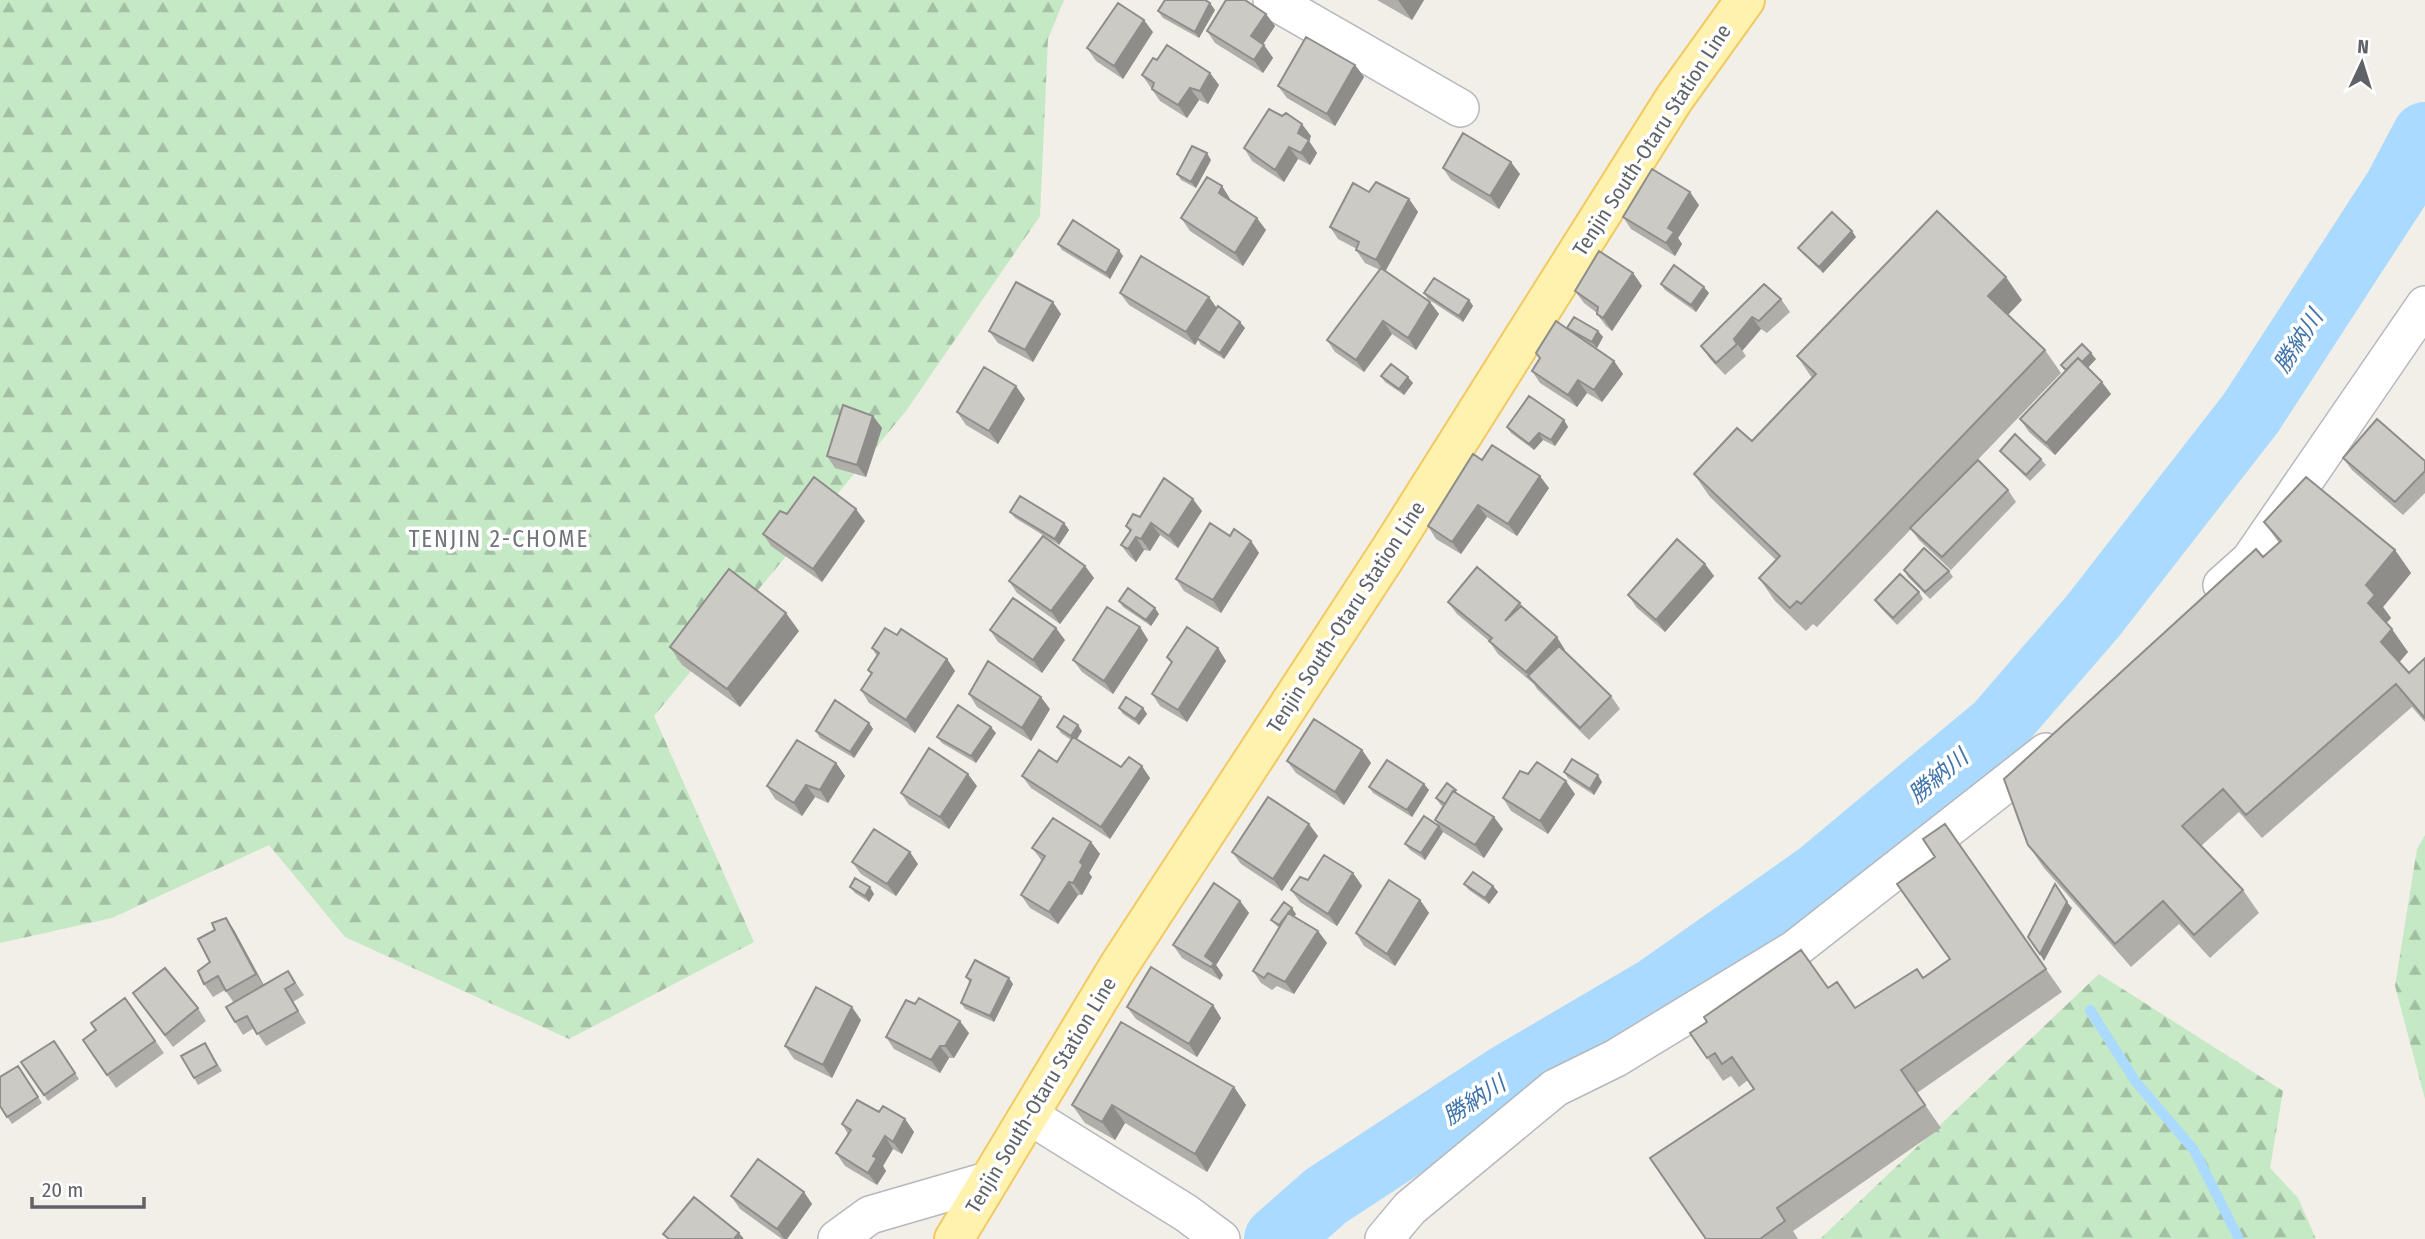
<svg xmlns="http://www.w3.org/2000/svg" width="2425" height="1239" viewBox="0 0 2425 1239" font-family="'Fira Sans Condensed','Noto Sans JP',sans-serif">
<style>
.forest{fill:url(#forest-firs)}
.lines{fill:none;stroke-linecap:round;stroke-linejoin:round}
.stream{stroke:#aadaff;stroke-width:10}
.river{stroke:#aadaff;stroke-width:66}
.minor-casing{stroke:#b5b8bc;stroke-width:40}
.major-casing{stroke:#f2c960;stroke-width:42}
.minor{stroke:#fff;stroke-width:37}
.major{stroke:#fff2af;stroke-width:38}
.wall{fill:#afaea9}
.shaded-wall{fill:#8f8d8a}
.building{fill:#cccac5;stroke:#8f8d8a;stroke-width:2}
.labels{text-anchor:middle;dominant-baseline:central;stroke-width:7;stroke-linejoin:round;paint-order:stroke}
.street-label{font-size:21px;fill:#5f6368;stroke:#fff}
.water-label{font-size:23px;font-style:italic;fill:#4174aa;stroke:#fff}
.neighbourhood-label{font-size:23px;letter-spacing:2px;fill:#70757a;stroke:#fff}
</style>
<defs>
<pattern id="forest-firs" width="22" height="20" patternUnits="userSpaceOnUse" patternTransform="scale(1.75)"><rect width="22" height="20" fill="#c5e8c5"/><path d="M5 1l3.5 6h-7zM16 11l3.5 6h-7z" fill="#a3c0a4"/></pattern>
</defs>
<rect width="100%" height="100%" fill="#f1efe8"/>
<path class="forest" d="M0 0H1064L1048 39 1040 216 906 411 654 716 754 942 569 1039 345 937 269 845 112 918 0 943Z
M2425 835V1099L2395 986 2417 849Z
M2099 974 2283 1091 2270 1168 2298 1198 2316 1239H1820Z"/>
<g class="lines">
<path class="stream" d="M2090 1010 2136 1082 2194 1150 2239 1239"/>
<path class="river" d="M1277 1239 1326 1196 1506 1078 1656 990 1818 876 1998 726 2093 616 2251 413 2397 188 2425 135"/>
<g class="minor-casing">
<path id="minor" d="M1272 0 1460 108
M2222 585 2250 560 2425 305
M1030 1116 1186 1213 1221 1239
M837 1239 870 1215 987 1181
M1384 1239 1410 1208 1555 1088 1616 1058 1795 949 2046 752"/>
</g>
<g class="major-casing">
<path id="major" d="M954 1239 1118 967 1390 550 1674 99 1745 0"/>
</g>
<use href="#minor" class="minor"/>
<use href="#major" class="major"/>
</g>
<path class="wall" d="M1377 0H1424L1412 20Z
M1215 10 1199 38 1163 18 1158 11Z
M1266 14 1275 26 1263 44 1273 58 1263 73 1215 43 1207 31Z
M1153 32 1123 79 1096 61 1087 48Z
M1157 60 1210 73 1219 85 1208 104 1199 100 1187 118 1160 101 1142 75Z
M1355 65 1364 77 1335 126 1287 98 1278 86Z
M1311 136 1309 141 1317 153 1310 165 1298 159 1284 182 1252 161 1244 148Z
M1211 160 1196 188 1181 180 1177 174Z
M1443 168 1520 174 1499 209 1451 180Z
M1222 186 1230 199V200L1266 230 1243 266 1190 231 1181 218Z
M1369 192 1409 199 1418 212 1385 271 1430 302 1439 314 1416 350 1392 334 1364 372 1335 352 1327 340 1380 270 1365 263 1356 250 1357 249 1338 239 1330 227Z
M1699 205 1678 238 1682 244 1675 256 1631 229 1623 217Z
M1856 237 1823 273 1803 254 1798 248Z
M1058 244 1123 256 1110 279 1062 250Z
M1633 273 1642 286 1612 331 1606 326 1597 314V313L1584 303 1575 291Z
M1661 284 1709 293 1696 312 1665 290Z
M1120 293 1209 297 1217 308 1245 328 1224 359 1201 345 1198 340 1195 345 1129 305Z
M1424 293 1469 300 1473 306 1463 322 1428 299Z
M1781 299 1790 312 1767 333 1761 329 1742 351 1746 356 1725 375 1710 359 1701 346Z
M2022 300 2008 315 2045 350 2061 373 1966 472 2008 490 2016 502 1951 570 1919 540 1911 529 1817 627 1813 624 1806 631 1775 601 1759 578 1776 560 1710 497 1694 474 1752 441 1812 378 1797 356Z
M1061 314 1033 362 998 343 989 331Z
M1567 328 1598 331 1603 337 1597 348 1588 343 1614 361 1623 374 1602 402 1587 393 1577 407 1540 383 1532 371 1540 359 1536 353 1569 331Z
M2096 359 2088 368 2111 394 2055 455 2029 432 2020 419 2065 371 2061 365Z
M1381 376 1413 383 1404 395 1385 382Z
M1025 399 998 444 966 425 957 412Z
M873 416 882 428 866 477 835 468 827 456Z
M1564 420 1568 427 1555 446 1543 440 1534 450 1511 433 1507 427Z
M2000 451 2041 459 2046 465 2030 481 2005 457Z
M2343 458 2425 461V493L2403 515 2352 470Z
M1482 460 1549 488 1517 536 1487 517 1461 554 1436 539 1428 526Z
M1202 511 1178 548 1160 535 1150 551 1144 550 1136 562 1130 557 1121 545 1130 532 1126 526 1140 517Z
M1010 512 1064 523 1069 530 1059 545 1015 518Z
M787 514 865 521 822 582 771 546 763 534Z
M2264 522 2395 550 2411 573 2383 607 2391 618 2386 623 2408 652 2399 662 2409 673 2425 658V722L2412 707 2262 838 2239 812 2201 846 2243 890 2259 913 2210 958 2179 924 2131 967 2044 868 2028 845 2263 557 2279 543Z
M1230 536 1251 541 1259 553 1221 613 1184 591 1176 579Z
M1705 564 1714 576 1665 632 1637 608 1628 595Z
M1085 566 1094 578 1060 624 1017 593 1009 581Z
M1904 570 1949 571 1953 577 1930 599 1908 577Z
M1919 592 1923 599 1897 625 1879 606 1875 600Z
M1119 601 1159 614 1151 626 1123 607Z
M1448 602 1520 603 1525 609 1565 650 1564 651 1611 696 1620 709 1589 740 1537 689 1534 684 1498 654 1489 641 1457 614Z
M1140 627 1148 640 1113 694 1082 672 1073 660Z
M990 630 1065 640 1042 673 998 642Z
M799 631 740 707 682 665 670 647Z
M897 635 947 659 955 671 915 733 869 703 861 690 871 674 868 670 877 656 872 648Z
M1218 648 1226 661 1187 722 1160 706 1152 694 1172 663 1167 657Z
M969 694 1050 709 1031 741 977 707Z
M1119 708H1143L1147 714 1139 725 1123 714Z
M869 723 873 729 854 758 820 738 816 731Z
M1057 727 1082 731 1077 739 1121 767 1150 778 1110 839 1031 788 1022 776 1057 762 1071 740 1061 733Z
M996 733 976 763 942 743 937 737Z
M1362 750 1371 763 1344 805 1296 773 1287 761Z
M836 763 845 776 828 803 815 797 802 816 775 799 767 786Z
M1564 772 1602 782 1594 795 1568 778Z
M1424 784 1429 790 1412 817 1373 793 1369 787Z
M977 786 949 829 909 805 901 793Z
M1459 794 1503 829 1484 858 1443 832 1425 860 1410 850 1405 844 1439 826 1435 820 1443 807 1440 804 1436 798Z
M1575 794 1548 834 1511 811 1503 798Z
M1945 824 2062 992 1917 1093 1941 1128 1793 1231 1798 1239H1706L1754 1089 1748 1080 1739 1087 1731 1076 1723 1081 1690 1033 1828 988 1855 1008 1923 978 1950 959 1935 857Z
M1318 836 1282 891 1241 864 1232 852Z
M1091 842 1100 854 1089 873 1092 877 1082 895H1078L1058 924 1030 908 1021 895 1042 861 1032 848Z
M852 862 918 864 896 896 861 874Z
M1353 873 1362 886 1337 926 1300 902 1291 890 1308 880Z
M1464 884 1493 886 1498 892 1489 904 1469 890Z
M850 887 874 894 869 902 855 893Z
M1420 900 1429 913 1395 966 1364 946 1356 933Z
M1240 901 1249 913 1216 965 1223 975 1220 980 1182 958 1173 945Z
M1296 914 1294 917 1318 931 1327 943 1294 994 1277 986 1272 990 1261 983 1253 971 1279 928 1271 920Z
M226 918 234 930 264 985 288 971 304 995 293 1002 306 1023 266 1046 254 1028 243 1035 235 1022 234 1003 225 990 213 997 204 984 210 962 215 930Z
M966 977 1013 984 994 1022 965 1009 961 1003 970 983Z
M133 993 198 1008 206 1021 173 1047Z
M125 998 164 1053 116 1088 83 1040 96 1030Z
M1213 1005 1221 1018 1197 1057 1136 1019 1127 1007Z
M861 1020 832 1078 794 1059 785 1046Z
M969 1033 954 1058H949L940 1073 894 1049 886 1037Z
M54 1041 79 1079 48 1101 21 1062Z
M209 1050 222 1071 198 1085 194 1078Z
M18 1066 42 1103 12 1124 0 1106Z
M1234 1087 1246 1105 1207 1172 1125 1123 1115 1140 1085 1123 1072 1105Z
M905 1119 914 1132 902 1154 893 1149 883 1166 886 1171 877 1185 845 1166 836 1153 848 1134 842 1124Z
M804 1192 812 1204 787 1239H782L740 1209 731 1196Z"/>
<path class="shaded-wall" d="M1398 0H1424L1412 20Z
M1210 3 1215 10 1199 38 1195 32Z
M1266 14 1275 26 1260 49 1251 36Z
M1144 20 1153 32 1123 79 1114 66Z
M1264 45 1273 58 1263 73 1254 60Z
M1355 65 1364 77 1335 126 1327 114Z
M1210 73 1219 85 1208 104 1200 91Z
M1190 88 1199 100 1187 118 1178 105Z
M1302 124 1311 136 1309 141 1317 153 1310 165 1301 153 1298 133Z
M1289 147 1298 159 1284 182 1275 170Z
M1207 153 1211 160 1196 188 1191 182Z
M1511 162 1520 174 1499 209 1490 196Z
M1222 186 1230 199 1227 205 1219 193Z
M1690 192 1699 205 1678 238 1682 244 1675 256 1666 243 1668 228Z
M1409 199 1418 212 1385 272 1376 260Z
M1257 218 1266 230 1243 266 1235 253Z
M1852 231 1856 237 1823 273 1819 267Z
M1119 250 1123 256 1110 279 1106 273Z
M1633 273 1642 286 1612 331 1603 318Z
M2006 277 2022 300 2004 319 1988 296Z
M1704 287 1709 293 1696 312 1691 305Z
M1209 297 1217 309 1195 345 1186 332Z
M1469 300 1473 306 1463 322 1459 316Z
M1053 302 1061 314 1033 362 1025 350Z
M1430 302 1439 314 1416 350 1408 338Z
M1752 317 1761 329 1742 351 1746 356 1734 339Z
M1383 321 1392 334 1364 372 1356 360Z
M1240 322 1245 328 1224 359 1220 353Z
M1598 331 1603 337 1597 348 1592 342Z
M2091 353 2096 359 2075 381 2071 375Z
M1614 361 1623 374 1602 402 1594 390Z
M1408 377 1413 383 1404 395 1399 389Z
M1578 380 1587 393 1577 407 1568 395Z
M2102 382 2111 394 2055 455 2046 443Z
M1016 386 1025 399 998 444 989 431Z
M873 416 882 428 866 477 857 465Z
M1564 420 1568 427 1555 446 1551 440Z
M1539 433 1543 440 1534 450 1529 444Z
M1540 476 1549 488 1517 536 1508 524Z
M1193 499 1202 511 1178 548 1169 536Z
M1478 505 1487 517 1461 554 1452 542Z
M856 509 865 521 822 582 813 569Z
M1064 523 1069 530 1059 545 1055 539Z
M1151 523 1160 535 1150 551 1141 539Z
M1136 537 1144 550 1136 562 1128 549Z
M1251 541 1259 553 1221 613 1213 600Z
M2395 550 2411 573 2383 607 2391 618 2384 626 2368 603 2366 585Z
M1705 564 1714 576 1665 632 1656 620Z
M1085 566 1094 578 1060 624 1051 611Z
M1155 608 1159 614 1151 626 1146 620Z
M786 613 799 631 740 707 727 689Z
M1140 627 1148 640 1113 694 1104 681Z
M1056 628 1065 640 1042 673 1033 660Z
M2392 629 2408 652 2397 665 2381 642Z
M1557 637 1565 650 1535 684 1526 672Z
M1218 648 1226 661 1187 722 1178 710Z
M947 659 955 671 915 733 906 720Z
M1041 697 1050 709 1031 741 1022 728Z
M1143 708 1147 714 1139 725 1135 719Z
M869 723 873 729 854 758 850 752Z
M1078 725 1082 731 1075 742 1071 736Z
M991 727 996 733 976 763 971 756Z
M1362 750 1371 763 1344 805 1335 792Z
M836 763 845 776 828 803 820 790Z
M1142 766 1150 778 1110 839 1101 827Z
M968 774 977 786 949 829 940 817Z
M1598 775 1602 782 1594 795 1590 789Z
M1566 781 1575 794 1548 834 1540 821Z
M1424 784 1429 790 1412 817 1407 810Z
M806 785 815 797 802 816 794 803Z
M1494 817 1503 829 1484 858 1475 845Z
M1309 824 1318 836 1282 891 1273 879Z
M1439 826 1443 832 1425 860 1421 853Z
M1091 842 1100 854 1089 873 1092 877 1082 895 1073 883 1080 862Z
M910 852 918 864 896 896 887 884Z
M1353 873 1362 886 1337 926 1328 914Z
M1069 882 1078 895 1058 924 1049 912Z
M1493 886 1498 892 1489 904 1485 898Z
M870 887 874 894 869 902 865 896Z
M1420 900 1429 913 1395 966 1387 954Z
M1240 901 1249 913 1216 965 1223 975 1220 980 1211 967 1205 956Z
M2067 902 2072 908 2044 961 2040 954Z
M1292 908 1296 914 1284 932 1279 925Z
M226 918 234 930 264 986 256 974Z
M1318 931 1327 943 1294 994 1285 982Z
M1009 978 1013 984 994 1022 990 1016Z
M1213 1005 1221 1018 1197 1057 1189 1044Z
M852 1007 861 1020 832 1078 823 1065Z
M960 1021 969 1033 954 1058 945 1046Z
M940 1046 949 1058 940 1073 931 1060Z
M1234 1087 1246 1105 1207 1172 1195 1154Z
M1112 1105 1125 1123 1115 1140 1102 1122Z
M905 1119 914 1132 902 1154 893 1142Z
M885 1136 893 1149 883 1166 886 1171 877 1185 868 1173 873 1156Z
M804 1192 812 1204 787 1239H784L777 1229Z
M739 1233 744 1239H734Z"/>
<path class="building" d="M1165 0H1205L1210 3 1195 32 1158 11Z
M1226 0H1245L1266 14 1251 36 1264 45 1254 60 1207 31Z
M1118 3 1144 20 1114 66 1087 48Z
M1306 37 1355 65 1327 114 1278 86Z
M1167 45 1210 73 1200 91 1190 88 1178 105 1152 89 1154 83 1142 75 1153 58 1157 60Z
M1269 109 1282 116 1286 113 1302 124 1298 133 1309 140 1301 153 1289 147 1275 170 1244 148Z
M1463 133 1511 162 1490 196 1443 168Z
M1192 146 1207 153 1191 182 1177 174Z
M1652 169 1690 192 1668 228 1674 232 1666 243 1623 217Z
M1207 177 1222 186 1219 193 1257 218 1235 253 1181 218Z
M1376 182 1409 199 1376 260 1356 250 1359 242 1330 227 1353 183 1369 192Z
M1937 211 2006 277 1988 296 2045 350 1801 604 1797 601 1790 608 1759 578 1780 556 1694 474 1737 428 1752 441 1816 374 1797 356Z
M1832 212 1852 231 1819 267 1798 248Z
M1073 220 1119 250 1106 273 1058 244Z
M1599 251 1633 273 1603 318 1597 314 1598 307 1575 291Z
M1141 256 1209 297 1186 332 1120 293Z
M1674 265 1704 287 1691 305 1661 284Z
M1381 268 1430 302 1408 338 1383 321 1356 360 1327 340Z
M1434 278 1469 300 1459 316 1424 293Z
M1016 282 1053 302 1025 350 989 331Z
M1764 284 1781 299 1759 321 1752 317 1734 339 1737 344 1716 363 1701 346Z
M1218 306 1240 322 1220 353 1197 338Z
M1574 317 1598 331 1592 342 1567 328Z
M1556 321 1614 361 1594 390 1578 380 1568 395 1532 371 1540 358 1536 353Z
M2082 344 2091 353 2082 362 2078 358 2066 370 2061 365Z
M2078 358 2102 382 2046 443 2020 419Z
M1391 364 1408 377 1399 389 1381 376Z
M984 367 1016 386 989 431 957 412Z
M1529 396 1564 420 1551 440 1539 433 1529 444 1507 427Z
M843 405 873 416 857 465 827 456Z
M2377 419 2425 461V471L2395 502 2343 458Z
M2015 434 2041 459 2026 475 2000 451Z
M1492 445 1540 476 1508 524 1478 505 1452 542 1428 526 1473 454 1482 460Z
M1978 460 2008 490 1942 557 1910 528Z
M814 477 856 509 813 569 763 534 780 511 787 514Z
M2306 477 2395 550 2366 585 2375 595 2368 603 2392 629 2381 642 2409 673 2425 658V718L2396 684 2246 815 2223 789 2182 826 2243 890 2194 935 2163 901 2115 944 2028 845 2004 779 2256 549 2263 557 2281 541 2264 522Z
M1164 478 1193 499 1169 536 1151 523 1141 539 1136 537 1128 549 1121 545 1131 530 1126 526 1133 514 1140 517Z
M1020 496 1064 523 1055 539 1010 512Z
M1210 523 1230 536 1234 529 1251 541 1213 600 1176 579Z
M1043 536 1085 566 1051 611 1009 581Z
M1677 539 1705 564 1656 620 1628 595Z
M1924 548 1949 571 1925 592 1904 570Z
M1477 567 1520 603 1505 621 1521 606 1557 637 1526 672 1489 641 1492 638 1448 602Z
M729 569 786 613 727 689 670 647Z
M1900 574 1919 592 1893 618 1875 600Z
M1128 588 1155 608 1146 620 1119 601Z
M1013 598 1056 628 1033 660 990 630Z
M1107 607 1140 627 1104 681 1073 660Z
M1187 627 1218 648 1178 710 1152 694 1172 662 1167 657Z
M885 628 897 635 901 629 947 659 906 720 861 690 872 673 868 670 879 653 872 648Z
M1559 646 1611 696 1580 728 1528 676Z
M988 661 1041 697 1022 728 969 694Z
M1126 697 1143 708 1135 719 1119 708Z
M835 700 869 723 850 752 816 731Z
M958 705 991 727 971 756 937 737Z
M1064 716 1078 725 1071 736 1057 727Z
M1314 719 1362 750 1335 792 1287 761Z
M1073 737 1121 767 1129 757 1142 766 1101 827 1022 776 1039 750 1057 762Z
M797 740 836 763 820 790 806 785 794 803 767 786Z
M929 748 968 774 940 817 901 793Z
M1572 759 1598 775 1590 789 1564 772Z
M1387 760 1424 784 1407 810 1369 787Z
M1537 762 1566 781 1540 821 1503 798 1520 771 1528 774Z
M1447 783 1456 790 1455 791H1453L1445 804 1436 798Z
M1453 791 1494 817 1475 845 1435 820Z
M1268 797 1309 824 1273 879 1232 852Z
M1424 816 1439 826 1421 853 1405 844Z
M1053 818 1091 842 1080 862 1083 865 1073 883 1069 882 1049 912 1021 895 1045 856 1032 848Z
M1945 824 2046 969 1901 1070 1925 1105 1777 1208 1785 1221 1760 1239H1706L1650 1158 1754 1089 1732 1057 1722 1064 1715 1053 1707 1058 1690 1033 1707 1022 1704 1017 1801 950 1828 988 1837 982 1855 1008 1917 969 1923 978 1950 959 1897 884 1935 857 1923 839Z
M874 829 910 852 887 884 852 862Z
M1324 855 1353 873 1328 914 1291 890 1300 877 1308 880Z
M1473 872 1493 886 1485 898 1464 884Z
M855 878 870 887 865 896 850 887Z
M1389 880 1420 900 1387 954 1356 933Z
M1214 883 1240 901 1205 956 1214 963 1211 967 1173 945Z
M2055 884 2067 902 2040 954 2028 937Z
M1284 902 1292 908 1279 925 1271 920Z
M1288 913 1318 931 1285 982 1268 973 1264 978 1253 971Z
M226 918 256 974 226 991 218 976 204 984 198 971 210 962 198 939 215 930 212 923Z
M975 960 1009 978 990 1016 961 1003 971 980 966 977Z
M1151 967 1213 1005 1189 1044 1127 1007Z
M165 968 198 1008 165 1035 133 993Z
M288 971 295 983 285 989 298 1011 257 1034 247 1016 235 1022 226 1007Z
M816 987 852 1007 823 1065 785 1046Z
M125 998 155 1041 107 1075 83 1040 96 1030 91 1023Z
M919 998 960 1021 945 1046H940L931 1060 886 1037 906 1000 915 1004Z
M1121 1022 1234 1087 1195 1154 1112 1105 1102 1122 1072 1105Z
M54 1041 75 1073 44 1095 21 1062Z
M205 1043 217 1065 194 1078 181 1056Z
M18 1066 38 1097 7 1117 0 1106V1077Z
M857 1100 879 1112 883 1106 905 1119 893 1142 885 1136 873 1156 877 1158 868 1173 836 1153 851 1130 842 1124Z
M758 1159 804 1192 777 1229 731 1196Z
M694 1197 739 1233 734 1239H669L663 1234Z"/>
<g class="labels">
<g class="street-label">
<text transform="translate(1652 140) rotate(-57)">Tenjin South-Otaru Station Line</text>
<text transform="translate(1346 617) rotate(-57)">Tenjin South-Otaru Station Line</text>
<text transform="translate(1041 1095) rotate(-59)">Tenjin South-Otaru Station Line</text>
</g>
<g class="water-label">
<text transform="translate(2298 341) rotate(-57)">勝納川</text>
<text transform="translate(1938 776) rotate(-40)">勝納川</text>
<text transform="translate(1474 1100) rotate(-33)">勝納川</text>
</g>
<g class="neighbourhood-label">
<text x="499" y="539">TENJIN 2-CHOME</text>
</g>
</g>
<g transform="translate(2362 63) rotate(4)" stroke="#ffffff" stroke-width="5" paint-order="stroke">
<path d="M0-5L12 26L0 18L-12 26Z" fill="#5f6368"/>
<text y="-10" font-size="19" font-weight="bold" text-anchor="middle" fill="#5f6368">N</text>
</g>
<path d="M32 1197v10h112v-10" fill="none" stroke="#5f6368" stroke-width="3.5"/>
<text x="42" y="1197" font-size="21" fill="#5f6368" stroke="#ffffff" stroke-width="5" paint-order="stroke">20 m</text>
</svg>
